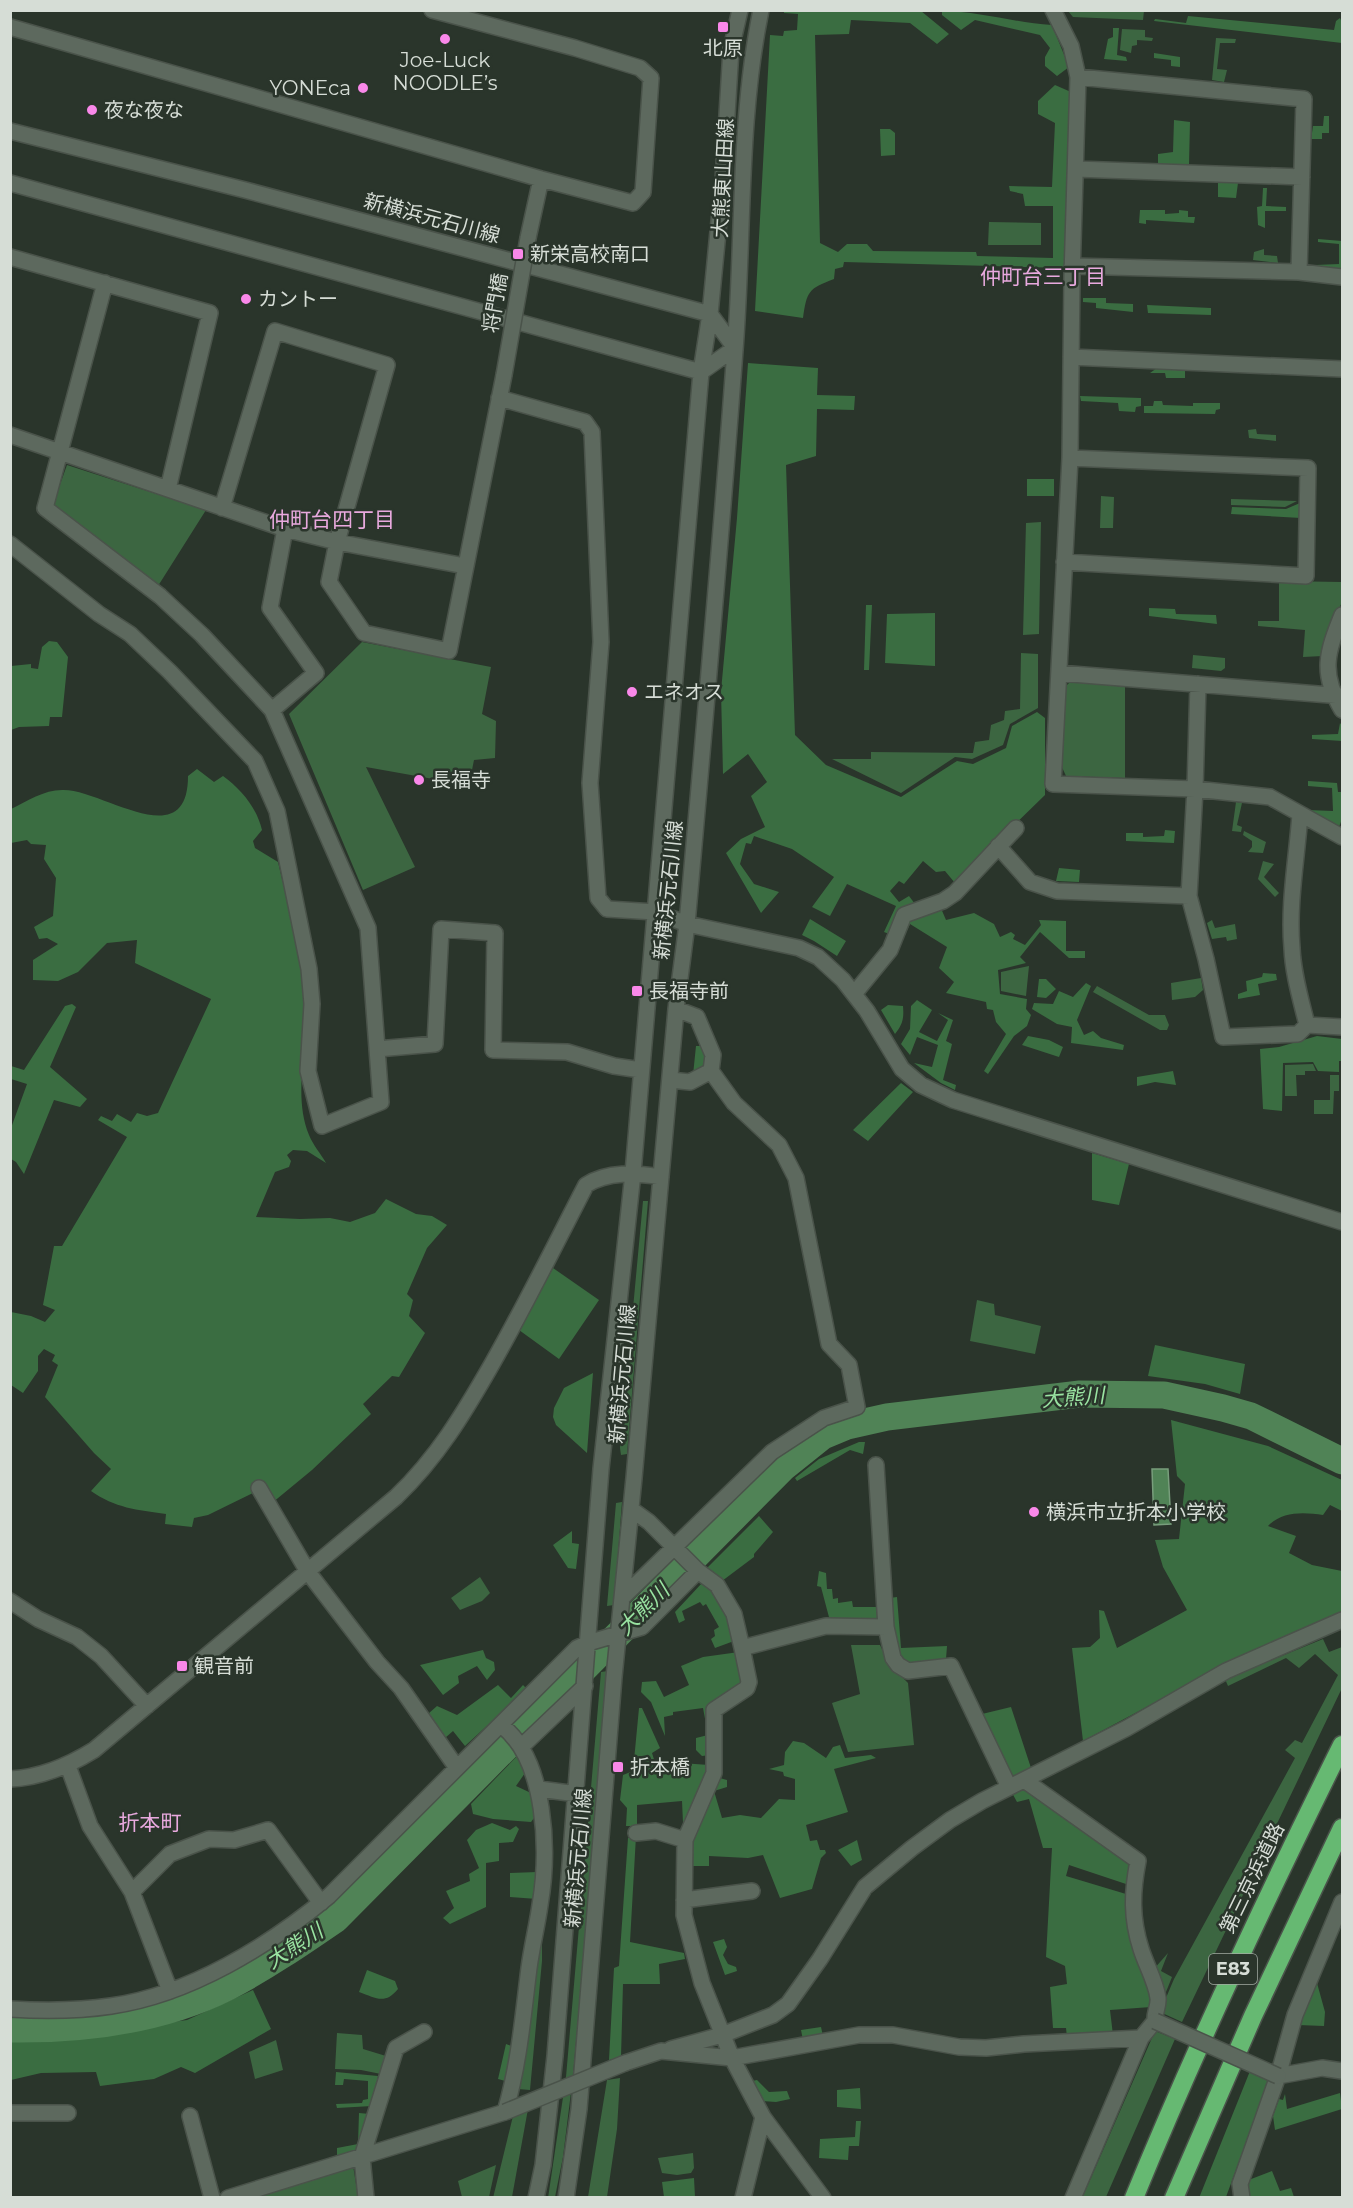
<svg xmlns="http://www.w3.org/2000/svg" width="1353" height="2208" viewBox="0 0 1353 2208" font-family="Montserrat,'Noto Sans JP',sans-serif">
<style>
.green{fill:#3c6641}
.forest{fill:#3a6d41}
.water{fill:#508356;stroke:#789e7c;stroke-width:1.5}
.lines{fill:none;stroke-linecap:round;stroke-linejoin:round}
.river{stroke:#508356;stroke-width:27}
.minor-casing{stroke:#4a534a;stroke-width:18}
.highway-casing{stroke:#4a534a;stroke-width:21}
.minor{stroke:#5d695e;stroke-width:15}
.highway{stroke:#66b972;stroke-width:18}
.minor-bridge-casing{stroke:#4a534a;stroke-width:18;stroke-linecap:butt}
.minor-bridge{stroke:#5d695e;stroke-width:15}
.poi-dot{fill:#f988e9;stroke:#2a352b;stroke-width:2}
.labels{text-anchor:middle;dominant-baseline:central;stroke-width:5;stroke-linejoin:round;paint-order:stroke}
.shield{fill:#2a352b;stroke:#a2aba3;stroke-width:1.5}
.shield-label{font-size:18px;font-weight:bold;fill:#d6ddd6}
.poi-label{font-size:20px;fill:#d6ddd6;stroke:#2a352b;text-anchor:start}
.street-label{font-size:20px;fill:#d6ddd6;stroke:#2a352b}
.neighbourhood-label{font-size:21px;fill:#e8a9de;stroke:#2a352b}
.water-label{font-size:21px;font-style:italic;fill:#9ae4a2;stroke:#2a352b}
</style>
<rect width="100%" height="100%" fill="#2a352b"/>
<path class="green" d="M1068 11H1144L1143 20 1073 17Z
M1122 29 1145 30V37L1153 38 1152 41 1137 40V45L1132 46 1131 53 1120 50Z
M1216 38 1236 39 1235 43H1220L1217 69 1227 70 1224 82 1212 80Z
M989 222 1041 223V245H988Z
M1264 249V255L1277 256 1278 263 1253 260 1254 252Z
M1256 429 1257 434 1276 435V441L1249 438 1248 430Z
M67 465 206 510 158 586 53 504Z
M1101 496 1114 497 1113 528H1100Z
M1231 499 1297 501 1285 507 1231 505Z
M1041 522 1039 634 1023 635 1026 523Z
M1279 581 1342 582V602L1324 643 1323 656 1303 657 1305 630 1258 626V621H1279Z
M362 642 491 667 482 714 496 721 495 758 474 760 471 775 450 782 366 767 415 867 363 890 289 714Z
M1021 653 1038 654V708L1010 724 1003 745 972 759 955 757 901 793 832 759H871V752L973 753 975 742 989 740 991 725 1004 720 1005 711 1020 709Z
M1193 655 1225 658V668L1221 671 1192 668Z
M1071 681 1125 687V778L1066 776 1061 765 1065 687Z
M1236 802 1242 803 1237 825 1242 827 1241 832 1232 831Z
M1244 831 1266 842 1263 853 1248 852 1252 847V841L1243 835Z
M1263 861 1274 864 1264 877 1279 893 1275 897 1258 879Z
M1212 920 1215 928 1235 924 1237 939 1227 941 1226 937 1212 939 1207 923Z
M1029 966 1026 996 1001 991V972Z
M1201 978 1203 990 1195 997 1172 1000 1171 983Z
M1097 986 1149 1015H1165L1169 1025 1167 1030H1160L1093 992Z
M1313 1064 1316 1071H1305V1075H1296L1297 1096H1285V1065Z
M1330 1075H1339V1091H1334L1333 1114H1314V1100H1330Z
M643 1201H648L627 1454 621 1455 620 1448Z
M977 1300 994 1304 995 1315 1041 1326 1035 1354 970 1341Z
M622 1502 614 1605 607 1606 616 1503Z
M480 1577 490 1593 482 1601 460 1610 451 1598Z
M1323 1639 1329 1652 1342 1647V1688L1182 2022 1160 2012 1174 1979 1295 1758 1285 1750 1295 1740 1302 1743 1338 1675 1315 1654 1299 1668 1286 1658 1228 1686 1225 1679Z
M851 1645H880L889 1664 908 1683 914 1745 848 1752 832 1703 860 1694Z
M608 1671 573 2076 563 2157 555 2197 548 2198 566 2077 601 1672Z
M542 1927V1961L530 2090 518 2089Z
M1168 1953 1161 1971 1172 1977 1166 1992 1159 1988 1153 1970Z
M1155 2031 1175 2039 1106 2197 1085 2198 1083 2196Z
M337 2033 362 2035 363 2049 386 2056 381 2074 361 2070 335 2069Z
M276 2040 283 2070 255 2079 249 2052Z
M620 2078 617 2129 607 2197H588L607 2080Z
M528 2109 512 2197 493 2198 513 2116Z
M693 2153 694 2168 691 2173 677 2175 662 2173 658 2158Z
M353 2165 358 2197H249Z
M496 2165 489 2197H462L458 2181Z"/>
<path class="forest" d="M784 11H921L949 34 937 44 910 23 851 20 849 34 815 35 820 243 838 252 847 244H867L873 251 976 252 977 256 1053 258V206H1025L1023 194 1010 191 1009 186 1052 187 1055 123 1038 114V101L1055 85 1071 92 1065 268 844 262 843 267 835 269 834 279C808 289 807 291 803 318L755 311 770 35 783 36 784 31 797 30 798 14 784 13Z
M942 11C979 11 1015 23 1052 25L1069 67 1057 76 1045 66V57L1050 48 1040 35 975 20 961 30 942 15Z
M1188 16 1334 30 1336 21 1340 18 1342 23V43L1154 21 1155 19 1186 23Z
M1113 28H1119L1117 55 1126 57 1127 61 1104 59 1108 39 1113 37Z
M1154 53 1180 57V67L1171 66V60L1154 58Z
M1324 116H1329V133H1322V139H1311L1313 126H1323Z
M1174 120 1190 122 1189 165 1158 164V154L1173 152Z
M880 129H890L895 133V155L881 156Z
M1218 182 1238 183 1236 198 1218 197Z
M1263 188H1267L1266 206 1286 207V211H1265V228L1258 225 1257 207 1262 206Z
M1140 210H1165V214L1179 213V210L1188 211V217H1195L1194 223 1146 220V224L1139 223Z
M1318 239 1342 241V270L1314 269 1315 265 1339 264V244L1318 242Z
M1083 298H1106V303L1133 304V312L1096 308V303L1083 302Z
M1147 305 1211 308V315L1148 313Z
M748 363 818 368 817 395 855 396 854 410 817 409 816 456 786 465 795 735 826 765 901 797 957 761 973 764 1006 748 1012 726 1037 712 1045 718V795L955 883 945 871 936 872 923 861 904 884 899 881 890 891 899 902 909 896 915 904 904 907 892 935 884 932 896 906 847 884 830 916 812 907 834 877 792 849 754 836 751 844 746 843 740 864 754 884 779 892 761 913 726 853 741 839 765 827 751 796 767 782 748 754 723 774 721 691 737 518Z
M1157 368 1185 371V378H1166L1165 373H1150Z
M1080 396 1141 398V406L1136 407 1135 412 1119 411 1118 403 1081 401Z
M1154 401H1162L1163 405 1193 406V403H1220V409L1216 410 1215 414 1144 413V406H1153Z
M1027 479H1054V496H1027Z
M1300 503 1301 518 1231 514 1232 507 1286 509Z
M866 605H872L869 670H864Z
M1149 608 1175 609 1176 614 1216 615 1217 624 1149 616Z
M935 613V666L885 663 887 614Z
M49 641 57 642 68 657 62 717H50L49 726 19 727 11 730V666L31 664V668L38 669 42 647Z
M1340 723 1342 726V741L1312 739V735L1338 734Z
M197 769 214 782 223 776C241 789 257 808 262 830L253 841 255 848 278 862C288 905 301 948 306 993 311 1037 291 1092 309 1135 313 1145 321 1154 326 1163L307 1151 293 1150 287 1155 291 1161 289 1167 275 1172 256 1217 300 1219 330 1218 350 1222 375 1213 386 1199 416 1214 432 1216 447 1225 427 1248 407 1294 413 1300 409 1316 425 1333 399 1377 392 1376 363 1404 371 1414 312 1470 272 1503 263 1488 208 1515 194 1518 192 1527 165 1524 166 1514C137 1510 115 1508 91 1491L111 1469 94 1453 45 1397 58 1365 52 1361 55 1355 44 1349 38 1356V1371L23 1393 11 1385V1312L31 1316 45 1322 55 1310 43 1305 54 1246H62L127 1137 98 1120 101 1116 112 1121 117 1114 131 1122 137 1113 147 1116 158 1113 211 999 135 963 137 940 107 943 78 972 58 981 33 980V960L58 944 47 938 39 939 34 927 53 916 56 878 44 859 46 845 31 844 27 840 11 843V809C27 801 44 790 62 790 101 788 188 857 188 776Z
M1308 781 1337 783 1338 792H1342V819L1339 827 1307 810 1333 811 1332 788 1308 786Z
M1165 830 1175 831 1174 843 1126 841V833H1143V837L1164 836Z
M1059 868 1080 870 1079 882 1056 881Z
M940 906 946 920 974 913 994 924 1000 937 1011 932 1015 935 1013 939 1025 945 1041 925 1039 920 1066 921V951H1085V958H1069L1040 932 1020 957 1026 963 998 970 1000 994 1027 999 1026 1009 1031 1015 1027 1026 1014 1036 988 1074 984 1071 1006 1034 996 1022 993 1010 987 1009 986 1002 946 993 954 982 939 968 947 947 910 924 899 948 906 917Z
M810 919 846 941 837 956 814 941 802 935Z
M1263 973 1276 974 1277 980 1258 984 1260 995 1238 999V994L1247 991 1246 981 1262 977Z
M1039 979H1046L1056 989 1046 998 1037 997Z
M1086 983 1091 986 1077 1020 1084 1035 1093 1031 1101 1038 1124 1045 1123 1050 1071 1043 1072 1027 1057 1024 1032 1009 1034 1003 1053 1004 1059 991 1073 997Z
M917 1000 932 1010 919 1032 937 1041 948 1020 938 1013 953 1020 946 1041 952 1044 943 1080 956 1085 955 1090 941 1083 914 1063 932 1067 938 1045 917 1037 910 1055 901 1044 910 1029 911 1006Z
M72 1004 76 1007 50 1067 87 1099 80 1107 54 1100 24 1174 16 1162 11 1159V1128L27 1084 11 1079V1066L24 1070 65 1006Z
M888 1005 903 1006C904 1018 903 1024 895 1034L881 1010Z
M1028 1036 1049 1040 1063 1047 1059 1057 1022 1045Z
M1317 1036 1342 1039V1061H1339V1072L1318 1071 1313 1062 1283 1063 1282 1111 1263 1109 1260 1049 1279 1047Z
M696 1046H702L709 1069 693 1075Z
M1173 1071 1176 1085 1155 1082 1137 1086V1077Z
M901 1083 913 1092 868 1141 853 1130Z
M1092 1153 1129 1164 1119 1205 1092 1200Z
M553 1268 599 1300 559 1359 519 1330Z
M1155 1345 1245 1364 1240 1394 1205 1384 1148 1376Z
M593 1373 587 1453 556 1425 553 1417 554 1408 564 1388Z
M1171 1420 1268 1446 1342 1480V1511L1330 1505 1323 1515C1304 1512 1282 1511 1268 1526L1296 1536 1289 1553 1312 1565 1342 1571V1615L1229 1663 1083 1741 1072 1648 1090 1647 1100 1638 1099 1610 1104 1611 1117 1648 1187 1610 1163 1567 1155 1540 1179 1539 1185 1484 1177 1476Z
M859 1442H865L863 1454 850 1450 797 1481 795 1478 819 1459Z
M759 1516 773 1532 754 1554V1557L722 1581 705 1570Z
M572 1531V1543L579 1544 576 1569 568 1568 553 1545Z
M819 1571 826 1573 827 1589H832L833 1599 838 1598V1603L852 1601 853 1607H876L878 1622 830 1621 821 1587 817 1586Z
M702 1583C723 1598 729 1616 734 1641L715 1648 711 1639 715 1636 714 1630 719 1627 706 1604 703 1606 700 1602 682 1611 685 1620 679 1623 675 1612Z
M897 1597 901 1648 947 1646 946 1659 912 1666 897 1656 890 1598Z
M483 1650 486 1658 494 1662 495 1670 487 1680 477 1666 458 1676 459 1683 443 1695 420 1665Z
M739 1652 746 1683 711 1704V1755L702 1756 696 1750V1738L708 1735 703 1708 673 1712V1715L664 1717 665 1736 651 1702 641 1692 642 1682 656 1681 664 1697 689 1685 681 1666 703 1657Z
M498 1685 511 1698 523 1685 527 1689 465 1746 453 1731 445 1738 428 1714 437 1706 457 1715Z
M1011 1707 1031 1768 1013 1779 982 1714Z
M639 1708H642L660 1748 652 1753 658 1772 681 1763 709 1765 687 1824 683 1823 682 1801 637 1805V1826H626L627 1808 620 1800 623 1775 633 1771Z
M793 1741 804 1743 826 1758 833 1747 840 1745 845 1758 871 1755 876 1758 834 1769 848 1812 806 1825 810 1841 817 1840 820 1850H825L826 1853 821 1858 812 1889 780 1898 763 1855 748 1858 709 1856V1866H691L688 1841 716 1777 727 1780V1787L714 1791 722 1818 740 1815 761 1818 779 1799 795 1800V1779L784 1776 783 1772 769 1769 784 1765 785 1752Z
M519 1754 525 1773 516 1786 531 1793 534 1818 531 1822 493 1819 473 1814 471 1804Z
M1023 1785 1132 1861 1129 1885 1069 1865 1066 1876 1126 1894 1153 1998 1151 2007 1110 2010 1113 2035 1067 2037 1066 2028H1053L1050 1987 1067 1984 1065 1966 1046 1957 1052 1848H1043L1029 1799 1017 1802 1011 1791Z
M492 1823 510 1830 516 1826 519 1829 513 1842 499 1843V1861L486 1863V1907L450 1924 443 1918 454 1908 446 1891 470 1881 469 1874 479 1868 467 1840 476 1830Z
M636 1836 630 1942 684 1953 685 1959 659 1964 660 1984H623L621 2057 609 2060 614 1968 619 1966 628 1838Z
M857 1840 862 1860 851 1866 838 1850Z
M537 1872V1899L510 1897V1873Z
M1330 1937 1335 1939 1317 1983 1325 2012 1324 2026 1298 2025Z
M724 1939 727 1947 723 1955 728 1964 736 1967 737 1971 725 1975 713 1942Z
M367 1970 395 1981 398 1989C385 2005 376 1998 359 1992Z
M253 1990 271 2029 195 2073 181 2067 154 2079 100 2086 96 2072 41 2073 11 2080V2041H28L187 2020Z
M821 2027 823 2036 803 2040 801 2030Z
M506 2044 514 2047 509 2082 498 2079Z
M1250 2071 1269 2080 1226 2197 1199 2198Z
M336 2072 378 2076 372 2106 337 2108 336 2104 362 2103 363 2100 368 2099V2081L344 2079 343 2085H335Z
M757 2080 769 2092 787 2091 790 2099 776 2102 762 2101 752 2081Z
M860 2088 861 2109 837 2107V2090Z
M1340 2093 1342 2109 1275 2130 1273 2116 1279 2099 1283 2100 1285 2094 1287 2109Z
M359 2113 370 2114 359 2151 337 2156V2148L358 2144Z
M856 2121H861L859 2146H849L848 2160 819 2158 820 2139 855 2137Z
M1272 2171 1280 2191 1291 2188 1294 2197H1248L1246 2181Z
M694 2178 695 2197H664L662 2182Z"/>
<path class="water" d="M1152 1469H1168L1171 1524 1154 1525Z"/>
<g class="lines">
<path class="river" d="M10 2029C85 2030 161 2021 228 1987 266 1967 301 1943 336 1919L783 1468 823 1436 847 1426 887 1417 1080 1394 1164 1395 1223 1408 1251 1416 1342 1461"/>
<g class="minor-casing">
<path id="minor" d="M1053 10 1071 46 1078 77 1072 276 1070 458 1053 784 1195 789 1270 797 1342 837
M10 27 541 179 633 203 643 192 651 78 640 68 575 48 432 10
M10 131 245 190 710 314 735 348
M1076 169 1302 177
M10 183 701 372
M528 238 541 179
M10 257 210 313 168 489
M1072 266 1299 272 1304 99 1078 77
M1299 272 1342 277
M1071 357 1342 369
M701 372 735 348
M499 398 585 422 592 432 601 642 590 783 598 898 607 909 655 912 687 924 799 948 818 957 843 980 867 1011 902 1069 921 1085 953 1100 1342 1222
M10 435 285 529 337 542 465 566
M222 508 275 331 387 365 337 542 329 582 364 633 449 651 504 375
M10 544 99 614 130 634 170 672 255 761 277 811 309 969 312 1004 308 1071 322 1126 381 1102 368 928 272 710 202 635 160 596 45 508 105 283
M1064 562 1306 576 1308 468 1070 458
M1342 615C1327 652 1320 673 1342 710
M1059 673 1342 696
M1198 684 1195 789 1189 896 1206 959 1223 1037 1298 1034 1307 1025 1342 1027
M272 710 316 673 270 608 285 529
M1300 814C1297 858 1288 904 1292 948 1293 974 1301 1000 1307 1025
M998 846 1030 882 1057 891 1189 896
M854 994 890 950 904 915 943 901 955 893 1016 828
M377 1049 435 1044 441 929 495 933 493 1050 567 1052 614 1066 641 1070
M670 1080 690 1082 711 1071
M876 1465 886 1627 893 1658 898 1665 908 1671 951 1666 1009 1787
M259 1488 308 1572 377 1662 401 1688 457 1768
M631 1509 649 1522 698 1571 717 1585 734 1614 742 1648
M622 1598 772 1452 824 1418 857 1407 849 1365 829 1344 796 1178 779 1145 734 1103 711 1071 713 1055 697 1017 676 1009
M10 1601 38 1619 77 1637 101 1656 147 1706
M521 1747 585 1686
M68 1766 90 1826 132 1892 170 1991
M10 1779C41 1778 68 1766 94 1750L396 1497C437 1458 464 1413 492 1364 525 1306 555 1245 586 1185 608 1171 635 1173 661 1177
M539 1789 577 1794
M636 1833 656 1831 685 1840
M132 1892 170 1854 209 1839 234 1840 268 1830 321 1903
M684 1900 752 1891
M10 2009C44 2011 78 2011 111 2006 189 1995 269 1946 329 1896L577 1648 588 1643 642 1627 698 1571
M671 2049 722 2035 773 2015 788 2004 820 1959 865 1887 912 1848 950 1820 982 1801 1127 1728 1226 1671 1342 1620
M625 2063 661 2051 732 2058 859 2035H893L959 2047 986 2048 1024 2044 1141 2038 1155 2021C1154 2013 1159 2006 1158 1998 1156 1982 1146 1965 1141 1949 1131 1918 1132 1892 1138 1861L1024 1780
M1278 2076 1322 2068 1342 2071
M10 2113H68
M190 2116 212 2198
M228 2198 505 2112C519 2065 523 2016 529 1968 532 1946 537 1926 540 1905 549 1852 547 1760 501 1725
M366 2198 362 2157 396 2048 424 2032
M536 2198 543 2165 555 2056 601 1469 633 1173 701 372 710 314 723 180 731 49 740 10
M566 2198 579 2109 614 1677 634 1478 676 1009 687 924C704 733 721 542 735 350 744 237 738 121 761 10
M743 2198 763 2117
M823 2198 763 2117 732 2058 702 1983 684 1915 685 1840 714 1773V1710L747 1688 749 1682 742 1648 826 1626 886 1627
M1073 2198 1141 2038
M1242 2198 1240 2184 1278 2076 1295 2015 1342 1902"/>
</g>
<g class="highway-casing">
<path id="highway" d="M1134 2198C1197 2044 1268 1894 1342 1745
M1174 2198 1253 2016 1342 1828"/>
</g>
<use href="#minor" class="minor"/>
<use href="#highway" class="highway"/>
<g class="minor-bridge-casing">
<path id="minor-bridge" d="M504 375 528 238
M1155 2021 1278 2076
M505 2112 625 2063"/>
</g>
<use href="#minor-bridge" class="minor-bridge"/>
</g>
<g class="poi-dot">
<rect x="717" y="21" width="12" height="12" rx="3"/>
<circle cx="445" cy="39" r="6"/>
<circle cx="363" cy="88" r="6"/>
<circle cx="92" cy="110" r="6"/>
<rect x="512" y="248" width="12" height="12" rx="3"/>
<circle cx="246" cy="299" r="6"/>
<circle cx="632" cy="692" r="6"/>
<circle cx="419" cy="780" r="6"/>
<rect x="631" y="985" width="12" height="12" rx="3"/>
<circle cx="1034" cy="1512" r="6"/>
<rect x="176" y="1660" width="12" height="12" rx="3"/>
<rect x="612" y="1761" width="12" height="12" rx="3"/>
</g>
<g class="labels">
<rect class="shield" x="1209" y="1954" width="48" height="30" rx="4.5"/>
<g class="shield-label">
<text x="1233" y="1969">E83</text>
</g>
<g class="poi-label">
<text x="723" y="48" text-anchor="middle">北原</text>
<text x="445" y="60" text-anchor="middle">Joe-Luck<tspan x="445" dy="23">NOODLE’s</tspan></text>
<text x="351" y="88" text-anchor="end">YONEca</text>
<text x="104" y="110">夜な夜な</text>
<text x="530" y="254">新栄高校南口</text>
<text x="258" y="299">カントー</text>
<text x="644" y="692">エネオス</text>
<text x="431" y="780">長福寺</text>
<text x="649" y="991">長福寺前</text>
<text x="1046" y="1512">横浜市立折本小学校</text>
<text x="194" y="1666">観音前</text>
<text x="630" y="1767">折本橋</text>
</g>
<g class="street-label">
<text transform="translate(723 178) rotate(-87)">大熊東山田線</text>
<text transform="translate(432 218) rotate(15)">新横浜元石川線</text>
<text transform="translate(495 303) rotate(-80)">将門橋</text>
<text transform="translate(668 890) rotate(-84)">新横浜元石川線</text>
<text transform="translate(622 1374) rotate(-85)">新横浜元石川線</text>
<text transform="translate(578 1858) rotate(-85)">新横浜元石川線</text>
<text transform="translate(1252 1878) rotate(-64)">第三京浜道路</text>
</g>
<g class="neighbourhood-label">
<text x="1043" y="276">仲町台三丁目</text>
<text x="332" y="519">仲町台四丁目</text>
<text x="150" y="1822">折本町</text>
</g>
<g class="water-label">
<text transform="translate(1073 1397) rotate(-4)">大熊川</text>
<text transform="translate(643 1609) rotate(-45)">大熊川</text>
<text transform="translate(294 1946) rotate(-33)">大熊川</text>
</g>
</g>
<rect width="1353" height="2208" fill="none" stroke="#d6ddd6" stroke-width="24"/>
</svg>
